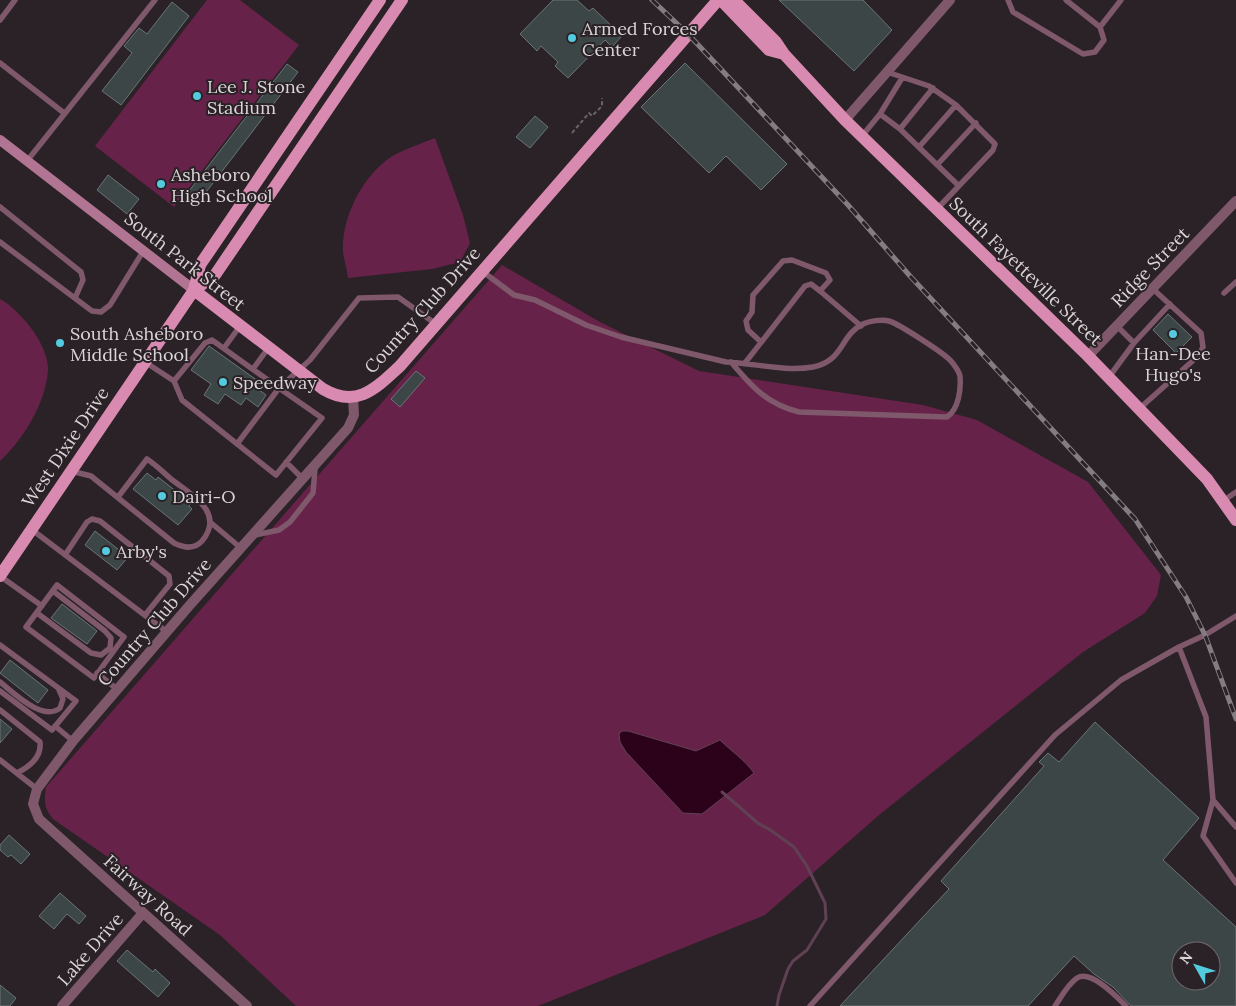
<svg xmlns="http://www.w3.org/2000/svg" width="1236" height="1006" viewBox="0 0 1236 1006" font-family="Lora,serif">
<style>
.green{fill:#672249}
.water{fill:#2b021a;stroke:#604153}
.lines{fill:none;stroke-linecap:round;stroke-linejoin:round}
.stream{stroke:#604153;stroke-width:3}
.building{fill:#3c4647;stroke:#6a7577;fill-rule:evenodd}
.path{stroke:#696266;stroke-width:2;stroke-dasharray:4 2.5;stroke-linecap:butt}
.service{stroke:#7f586b;stroke-width:5.5}
.minor{stroke:#7f586b;stroke-width:10}
.tertiary{stroke:#7f586b;stroke-width:10}
.secondary{stroke:#b27493;stroke-width:10}
.primary{stroke:#d98ab1;stroke-width:12}
.rail-casing{stroke:#837c80;stroke-width:5}
.rail{stroke:#2a2226;stroke-width:3;stroke-dasharray:9;stroke-linecap:butt}
.poi-dot{fill:#54cade;stroke:#2a2226;stroke-width:2}
.labels{text-anchor:middle;dominant-baseline:central;stroke-width:4;stroke-linejoin:round;paint-order:stroke}
.poi-label{font-size:18px;fill:#dad4d7;stroke:#2a2226;text-anchor:start}
.street-label{font-size:18px;fill:#dad4d7;stroke:#2a2226}
</style>
<rect width="100%" height="100%" fill="#2a2226"/>
<path class="green" d="M207 0H240L299 45 174 207 95 146Z
M435 138 463 215 470 243 460 262 432 269 348 278C347 269 344 260 343 252 341 216 365 171 396 154 408 148 422 143 435 138Z
M502 265 600 322 699 371 923 405 977 420 1088 482 1161 575 1157 596 1145 613 1083 652 879 815 765 915 538 1006H296L220 935 53 819C44 808 44 801 46 787Z
M0 299C20 310 49 345 48 370 46 402 24 439 0 461Z"/>
<path class="water" d="M622 731H628L696 751 720 740C732 752 744 759 754 773L702 814 683 813 626 752 620 742 619 734Z"/>
<g class="lines">
<path class="stream" d="M722 792 759 824 769 829 794 847 807 866 825 903 826 919 807 950 793 961 788 969 779 995 777 1006"/>
</g>
<path class="building" d="M553 0H577L589 11 593 8 622 36 612 47 605 40 568 78 555 66 558 62 541 46 537 51 520 34Z
M779 0H863L892 30 854 71Z
M172 2 189 16 121 105 102 91 132 53 124 46 139 28 147 34Z
M685 63 787 164 761 190 726 156 709 173 641 107Z
M287 64 298 72 200 200 189 191Z
M535 116 548 127 530 148 516 137Z
M108 175 139 199 127 214 97 190Z
M1168 314 1192 337 1176 353 1153 330Z
M209 346 258 381 254 386 266 395 258 407 246 398 241 405 225 394 218 404 204 395 211 384 191 370Z
M416 371 425 378 400 407 391 399Z
M147 473 156 480 158 477 191 503 189 506 192 509 178 525 133 489Z
M95 531 128 557 117 570 85 545Z
M62 604 97 631 87 644 51 618Z
M10 660 48 690 38 703 0 673Z
M0 719 12 729 0 743Z
M1095 722 1199 818 1163 860 1236 927V1006H1131L1113 987 1094 974 1074 956 1028 1006H840L949 889 941 881 1044 766 1039 762 1048 753 1059 762ZM1181 951H1211V981H1181Z
M9 835 30 854 21 864 11 855 8 857 0 850V845Z
M60 893 86 916 79 924 67 914 54 929 39 916Z
M127 950 153 972 155 969 170 983 158 997 117 961Z
M0 985 16 998 10 1006H0Z"/>
<g class="lines">
<path class="path" d="M572 133 589 113 592 116 602 106V98"/>
<path class="service" d="M1008 0 1013 12 1083 54 1095 52 1104 40 1100 27 1066 0
M0 20 15 0
M1100 27 1121 0
M0 63 64 113
M887 72 929 86 956 105 995 144 993 150 937 209
M880 114 900 129 959 186
M900 129 933 88
M862 136 880 114 902 78
M919 147 956 105
M27 161 155 0
M937 165 976 123
M0 207 81 272 83 280 75 298
M0 242 92 311 101 312 110 305 144 250
M482 271 514 295 535 300 586 325 621 337 726 362C754 363 785 372 813 367 844 361 840 335 863 324 869 321 882 319 889 321 899 324 942 352 950 360 953 363 959 371 960 376 961 389 959 409 947 417L799 412C767 404 752 387 731 362
M820 291 861 326
M1224 293 1236 282
M1117 326 1134 343
M224 348 240 326
M145 362 174 381 182 400 276 475 322 418 279 388 310 360 359 298 398 297 436 324
M745 363 805 286 811 284 820 291 830 280 826 273 792 260 783 261 753 295 752 312 746 321 748 330 761 342
M253 369 269 347
M1109 377 1134 343 1170 304
M174 381 205 343 212 340 279 388 237 444
M1139 409 1198 356 1203 347 1201 333 1153 289
M286 462 303 479
M71 471 91 476 174 543C184 548 194 550 202 541 226 512 190 494 171 479 163 472 156 465 147 459L118 497
M1223 501 1236 492
M210 522 242 549
M31 529 167 632
M255 535 279 530 290 522 313 493 315 469
M65 555 87 522 92 519 100 521 169 576 170 584 145 615
M0 576 42 606
M57 585 124 637 94 678 26 627Z
M37 613 91 653 101 655 110 648 111 638 105 631 53 591
M0 645 76 701 52 730 0 691
M1179 647 1205 635 1236 616
M97 673 118 690
M0 682C14 693 43 722 60 708L63 699 59 690
M0 710 40 742C42 757 29 767 17 773
M55 726 73 741
M0 760 37 789
M1213 800 1203 836 1236 883
M810 1006 1055 735 1121 680 1179 647 1206 717 1213 800 1236 827
M1055 1006C1061 997 1068 984 1077 978 1091 969 1117 997 1126 1006"/>
<path class="minor" d="M845 120 950 0
M62 1006 143 913
M247 1006 39 819 33 804 37 789 73 741 189 606 348 428 354 415 353 397"/>
<path class="tertiary" d="M1088 356 1236 201"/>
<path class="secondary" d="M0 140 194 290"/>
<path class="primary" d="M721 0 769 50 784 54
M734 0 776 42 784 54 845 120 1088 356 1207 479 1236 520
M194 290 323 389C357 409 376 388 400 366L718 0
M194 290 200 265 380 0
M0 576 194 290 215 275 402 0"/>
<g class="rail-casing">
<path id="rail" d="M652 0 688 34 848 205 910 276 1135 519 1186 597 1205 635 1236 719"/>
</g>
<use href="#rail" class="rail"/>
</g>
<g class="poi-dot">
<circle cx="572" cy="38" r="5"/>
<circle cx="197" cy="96" r="5"/>
<circle cx="161" cy="184" r="5"/>
<circle cx="1173" cy="334" r="5"/>
<circle cx="60" cy="343" r="5"/>
<circle cx="223" cy="382" r="5"/>
<circle cx="162" cy="496" r="5"/>
<circle cx="106" cy="551" r="5"/>
</g>
<g class="labels">
<g class="poi-label">
<text x="582" y="28">Armed Forces<tspan x="582" dy="21">Center</tspan></text>
<text x="207" y="86">Lee J. Stone<tspan x="207" dy="21">Stadium</tspan></text>
<text x="171" y="174">Asheboro<tspan x="171" dy="21">High School</tspan></text>
<text x="70" y="333">South Asheboro<tspan x="70" dy="21">Middle School</tspan></text>
<text x="1173" y="353" text-anchor="middle">Han-Dee<tspan x="1173" dy="21">Hugo's</tspan></text>
<text x="233" y="382">Speedway</text>
<text x="172" y="496">Dairi-O</text>
<text x="116" y="551">Arby's</text>
</g>
<g class="street-label">
<text transform="translate(185 261) rotate(38)">South Park Street</text>
<text transform="translate(1150 267) rotate(-46)">Ridge Street</text>
<text transform="translate(1026 271) rotate(44)">South Fayetteville Street</text>
<text transform="translate(422 310) rotate(-48)">Country Club Drive</text>
<text transform="translate(65 447) rotate(-56)">West Dixie Drive</text>
<text transform="translate(154 622) rotate(-49)">Country Club Drive</text>
<text transform="translate(148 895) rotate(42)">Fairway Road</text>
<text transform="translate(90 949) rotate(-49)">Lake Drive</text>
</g>
</g>
<g transform="translate(1196 966) rotate(309)"><circle r="24" fill="#2a2226" stroke="#70696d"/>
<path d="M0-4L9 19L0 12L-9 19Z" fill="#54cade"/>
<text y="-8" font-size="14" font-weight="bold" text-anchor="middle" fill="#dad4d7">N</text>
</g>
</svg>
